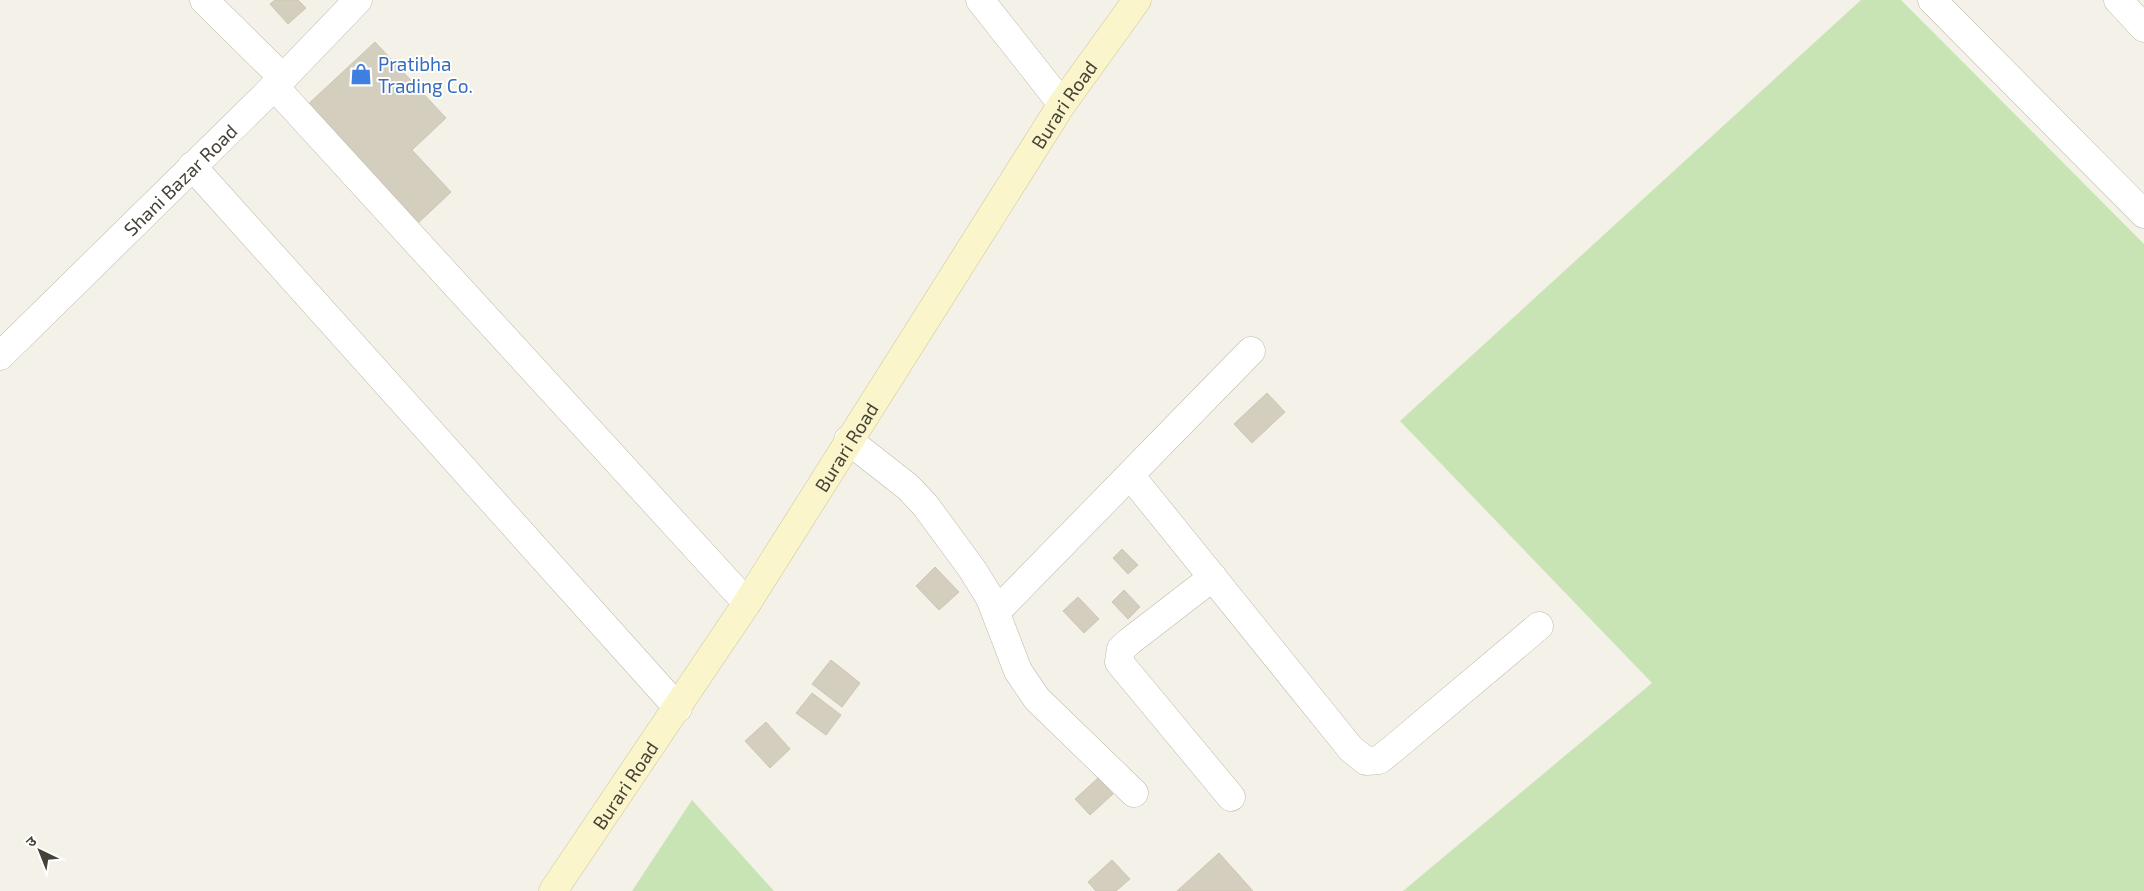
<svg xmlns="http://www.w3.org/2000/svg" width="2144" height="891" viewBox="0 0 2144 891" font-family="'Exo 2','Noto Sans Devanagari',sans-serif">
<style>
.green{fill:#c9e4b4}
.building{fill:#d4cebf;stroke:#cec6b2}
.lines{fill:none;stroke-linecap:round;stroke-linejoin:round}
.minor-casing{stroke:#bebaac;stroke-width:29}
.tertiary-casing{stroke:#bebaac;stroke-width:29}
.secondary-casing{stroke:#cfc79b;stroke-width:29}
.minor{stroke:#fff;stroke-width:28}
.tertiary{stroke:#fff;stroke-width:28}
.secondary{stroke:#faf5cb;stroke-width:28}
.labels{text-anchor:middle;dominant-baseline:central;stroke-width:4;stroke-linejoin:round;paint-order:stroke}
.shop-label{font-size:19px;fill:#366cbe;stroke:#fff;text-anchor:start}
.street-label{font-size:19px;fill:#464237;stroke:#fff}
</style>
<rect width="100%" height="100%" fill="#f3f1e8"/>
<path class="green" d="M1861 0H1901L2144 244V891H1403L1652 683 1400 421Z
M692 800 774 891H632Z"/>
<path class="building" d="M275 0H298L306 8 288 24 270 4Z
M375 42 446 118 412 150 451 192 415 226 304 108Z
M1267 393 1285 412 1252 443 1234 424Z
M1122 549 1138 565 1128 574 1113 558Z
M935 567 959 592 939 610 916 586Z
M1124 590 1140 607 1128 619 1112 602Z
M1078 597 1099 619 1084 633 1063 611Z
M831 660 860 683 842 707 812 684Z
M812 693 841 715 826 735 796 713Z
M766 722 790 749 770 768 745 741Z
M1098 778 1113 794 1090 815 1075 799Z
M1219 853 1253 891H1177Z
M1112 860 1130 879 1116 891H1096L1088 882Z"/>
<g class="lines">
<g class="minor-casing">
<path id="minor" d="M204 0 283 78
M980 0 1062 104
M1932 0 2144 214
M2118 0 2144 28
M274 86 747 603
M192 166 678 708
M848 440 908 487 925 505 972 569 990 598 1018 671 1037 699 1134 793
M1130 475 1351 749 1366 761 1379 760 1394 748 1539 626
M1213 577 1130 641 1121 649 1119 662 1231 797
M996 612 1251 351"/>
</g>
<g class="tertiary-casing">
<g id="tertiary">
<path id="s1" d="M0 356 283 78 358 0"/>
</g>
</g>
<g class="secondary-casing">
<g id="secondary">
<path id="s2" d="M553 891 747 603 1062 104 1137 0"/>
</g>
</g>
<use href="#minor" class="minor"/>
<use href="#tertiary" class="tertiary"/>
<use href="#secondary" class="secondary"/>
</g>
<defs>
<g id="shop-bare" transform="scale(1.725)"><path d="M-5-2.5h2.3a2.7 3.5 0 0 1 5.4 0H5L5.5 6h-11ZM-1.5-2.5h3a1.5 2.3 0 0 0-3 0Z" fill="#3f7fe0" stroke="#fff" stroke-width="2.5" paint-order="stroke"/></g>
</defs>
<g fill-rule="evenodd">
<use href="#shop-bare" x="361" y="74"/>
</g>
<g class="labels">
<g class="shop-label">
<text x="378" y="63">Pratibha<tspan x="378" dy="22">Trading Co.</tspan></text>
</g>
<g class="street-label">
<text stroke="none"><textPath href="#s2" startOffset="938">Burari Road</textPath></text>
<text stroke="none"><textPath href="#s1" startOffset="252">Shani Bazar Road</textPath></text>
<text stroke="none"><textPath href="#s2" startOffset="532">Burari Road</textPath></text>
<text stroke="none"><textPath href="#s2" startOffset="128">Burari Road</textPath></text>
</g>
</g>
<g transform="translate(40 851) rotate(317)" stroke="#ffffff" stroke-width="4" paint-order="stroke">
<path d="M0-4L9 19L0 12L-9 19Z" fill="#464237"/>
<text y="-8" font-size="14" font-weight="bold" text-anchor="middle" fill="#464237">उ</text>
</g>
</svg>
